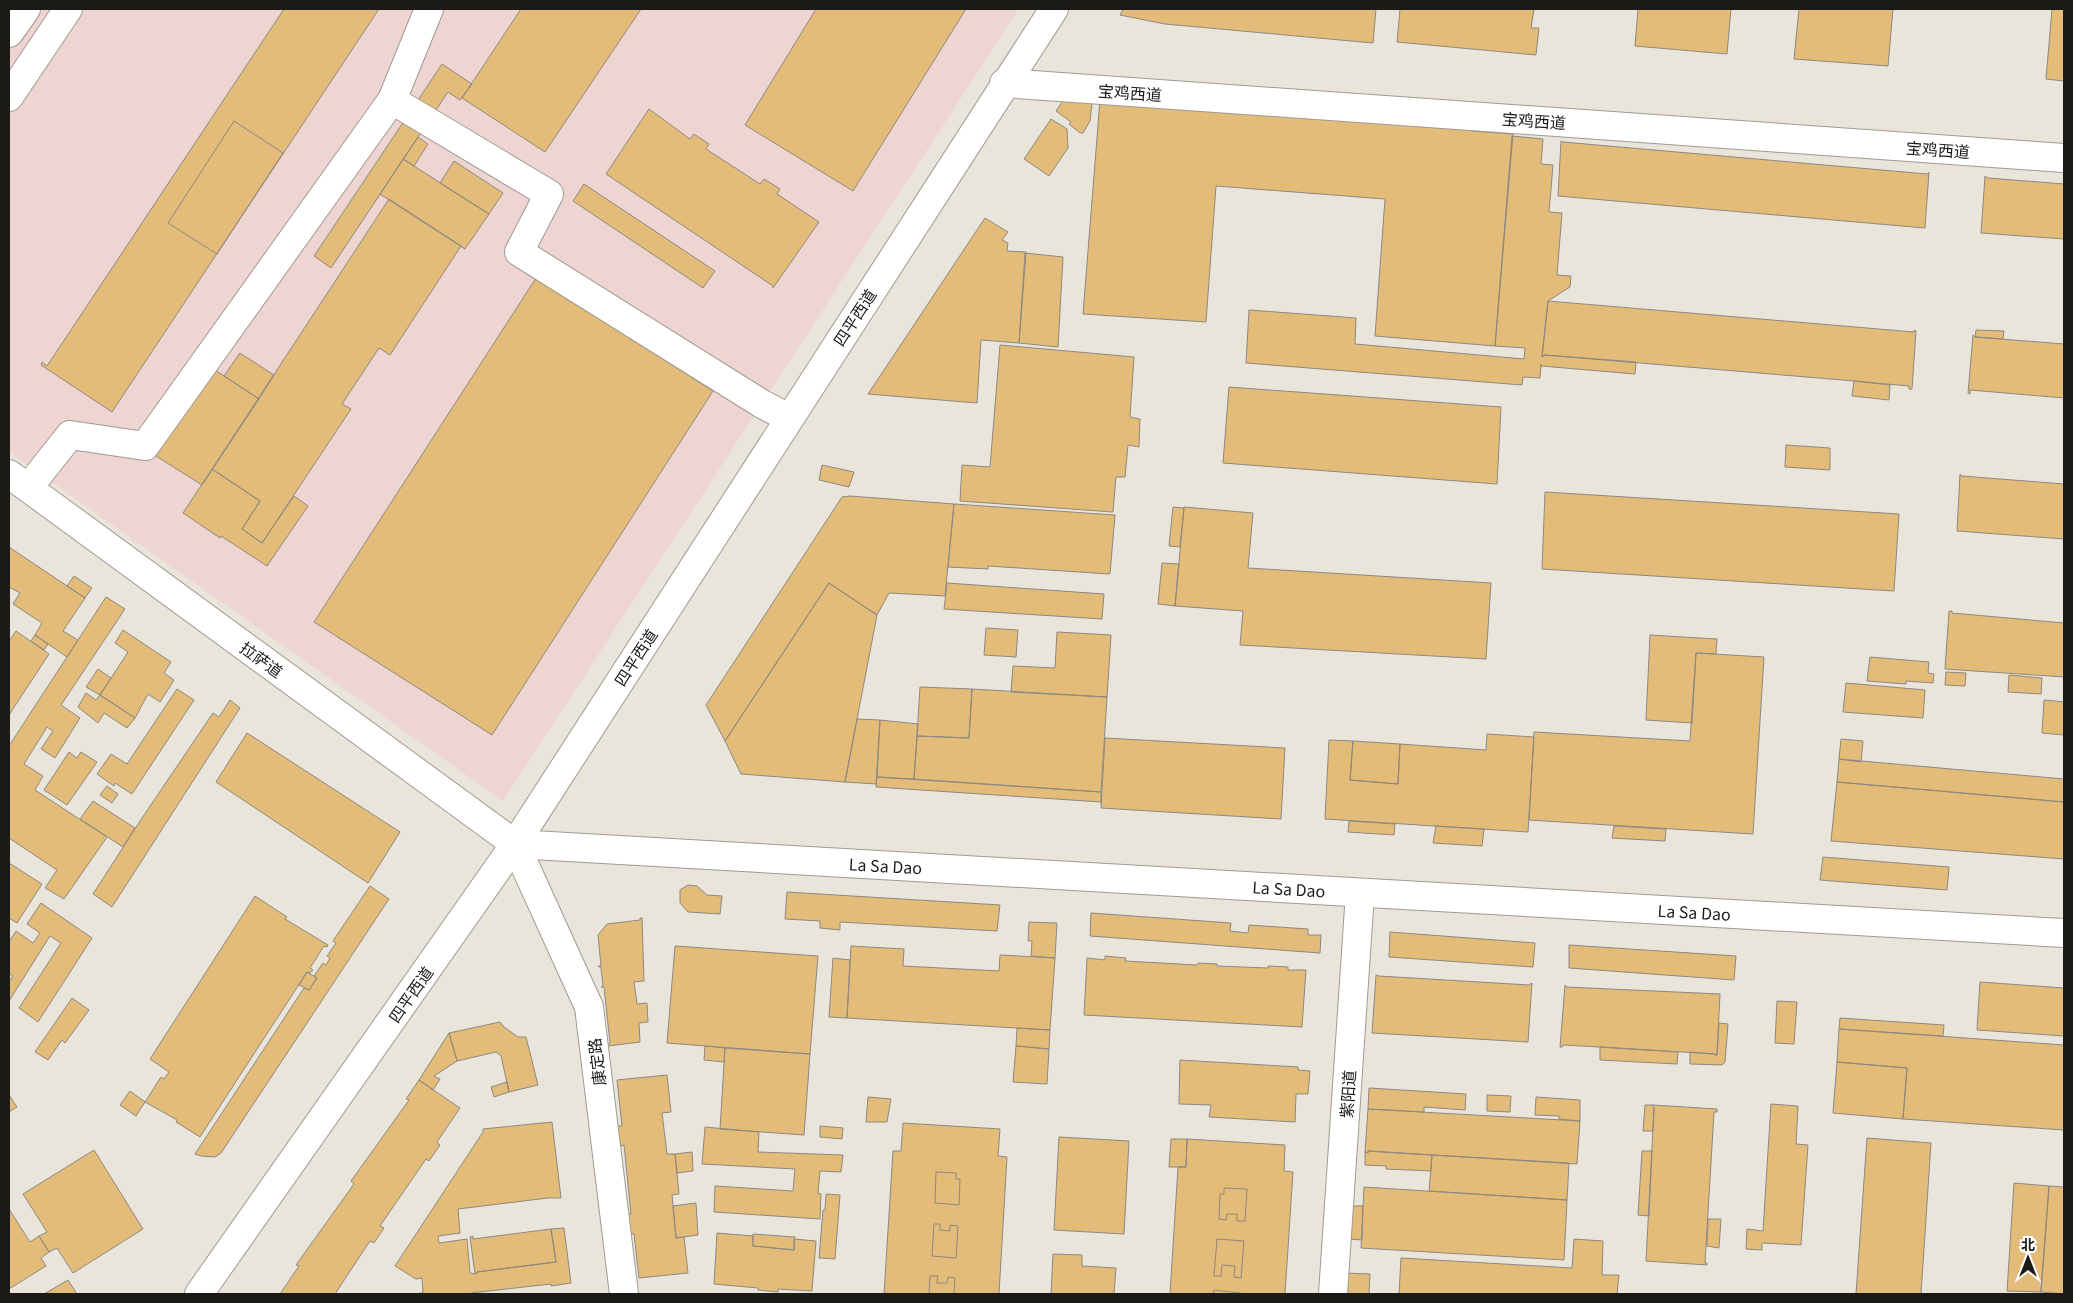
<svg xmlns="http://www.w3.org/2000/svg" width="2073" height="1303" viewBox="0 0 2073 1303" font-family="Georgia,'Noto Sans SC',serif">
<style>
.medical{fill:#efd5d1}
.building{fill:#e3bc79;stroke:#8e8880}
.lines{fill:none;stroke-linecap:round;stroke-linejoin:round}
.minor-casing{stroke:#a09a91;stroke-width:30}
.major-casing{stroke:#a09a91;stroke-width:30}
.minor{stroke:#fff;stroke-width:28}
.major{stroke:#fff;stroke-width:28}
.labels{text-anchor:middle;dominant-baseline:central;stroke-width:4;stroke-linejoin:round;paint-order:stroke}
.street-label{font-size:16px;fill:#1c1a17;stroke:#fff}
</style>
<rect width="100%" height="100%" fill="#eae5db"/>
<path class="medical" d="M9 9H1019L503 801 9 452Z"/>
<path class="building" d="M284 9H379L112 412 41 365 42 362 47 366Z
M521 9H641L545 152 462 98Z
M816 9H966L853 191 745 125Z
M1123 9H1376L1373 43 1165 24 1120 15Z
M1400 9H1534L1531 28H1539L1536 55 1397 42Z
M1638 9H1731L1727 54 1635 46Z
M1799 9H1893L1888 66 1794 59Z
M2052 9H2064V81L2046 79Z
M442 64 472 84 460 100 448 92 331 268 314 256Z
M1064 99 1092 102 1090 121 1083 133H1080L1069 124 1071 122 1056 111Z
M1100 100 1472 128V131L1513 134 1495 346 1375 336 1385 199 1216 186 1206 322 1083 314Z
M649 109 690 139 694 134 709 144 706 149 760 184 764 179 780 189 777 194 819 222 773 288V286L606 174Z
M1051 119 1067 129 1068 148 1049 176 1024 159Z
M234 121 283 153 217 254 168 223Z
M1512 136 1543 139 1541 164 1553 165 1549 212 1562 213 1557 275 1571 276 1570 287 1548 301 1542 357 1545 355 1636 362 1635 374 1541 366V364L1540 378 1523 377 1522 385 1246 363 1249 310 1356 318 1355 344 1524 359 1525 348 1495 346Z
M418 137 428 144 414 166 403 159Z
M1561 141 1563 142 1927 174 1929 172 1925 228 1558 196Z
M403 159 489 214 465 249 380 194Z
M454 161 503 193 489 214 440 183Z
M1985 176 1988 178 2064 184V239L1981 233Z
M584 184 715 271 703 288 573 201Z
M389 199 461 246 390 355 379 348 342 404 351 409 262 543 242 529 260 501 212 469Z
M985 218 1008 232 1002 240 1008 243 1007 251 1026 252 1019 343 981 340 977 403 868 394Z
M1025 253 1063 257 1058 347 1019 343Z
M536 278 713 391 492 735 314 622Z
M1548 301 1914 332V330L1916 331 1912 389H1909V386L1854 381 1545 355 1542 357Z
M1976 330 2004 331 2003 339 1975 337Z
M1973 335 1975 337 2064 344V398L1970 390V394L1968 393Z
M1000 345 1134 357 1130 417 1140 419 1139 447 1128 445 1125 477H1116L1113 512 960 501 962 465 990 467Z
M240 353 274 375 259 399 224 376Z
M212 368 259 399 202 485 156 456Z
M1854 381 1890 385 1889 400 1852 396Z
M1229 387 1501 407 1497 484 1223 463Z
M1786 445 1830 448V470L1785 467Z
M822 465 854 472 849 487 819 480Z
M212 469 260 501 242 529 262 543 294 496 308 506 267 566 221 536 220 538 183 513Z
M1960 474 1962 476 2064 484V539L1957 531Z
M1545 492 1899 514 1894 591 1542 569Z
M850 496 954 504 945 596 889 593 877 615 829 583 725 741 706 705 840 500 842 497Z
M954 504 1115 515 1110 574 988 566V569L948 567Z
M1173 507 1184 508 1180 547 1169 546Z
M1184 507 1253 513 1248 568 1491 583 1486 659 1240 645 1243 611 1175 606Z
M9 547 85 598 63 631 78 640 67 657 35 635 42 623 13 604 20 593 9 587Z
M1162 563 1179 564 1175 606 1158 604Z
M74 576 92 588 85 598 67 586Z
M829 583 877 615 845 782 741 774 725 741Z
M947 583 1104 594 1102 619 944 609Z
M106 597 125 609 61 705 80 718 55 758 41 749 53 731 47 727 24 764 43 776 35 790 107 837 64 899 45 888 57 870 9 838V746Z
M1949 611H1952V613L2064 623V677L1945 669Z
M986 628 1018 630 1016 657 984 655Z
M123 630 171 662 164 673 174 680 160 702 148 694 135 718 100 695 128 652 115 643Z
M16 631 49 654 9 715V641Z
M1057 632 1111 635 1107 697 1011 692 1013 666 1055 668Z
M35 635 48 644 44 650 31 641Z
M1650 635 1717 639 1716 654 1696 653 1692 723 1646 720Z
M1696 653 1764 657 1753 834 1529 820 1534 732 1690 741Z
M1870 657 1929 662 1928 673 1934 674 1933 683 1906 681V684L1867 681Z
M98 669 111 678 100 695 86 687Z
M1946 672 1966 673 1965 686 1945 685Z
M2009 675 2042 678 2041 694 2008 692Z
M1846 683 1925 690 1923 718 1843 712Z
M920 687 972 689 969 738 917 736Z
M177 689 194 700 132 794 115 783 114 786 97 774 111 754 127 764Z
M972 689 1107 697 1101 792 914 779 917 736 969 738Z
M86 693 96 700 100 695 135 718 127 728 104 713 98 723 78 707Z
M230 700 240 708 112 907 93 894 140 821 213 713 219 717Z
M2044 700 2064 702V735L2042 733Z
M857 719 880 720 876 784 845 782Z
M880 720 918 724 914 779 877 777Z
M247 733 400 832 368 883 216 782Z
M1487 734 1534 737 1528 832 1325 819 1329 740 1353 741 1350 780 1398 784 1400 744 1486 750Z
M1105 738 1285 748 1281 819 1101 808Z
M1841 739 1863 741 1861 762 1839 759Z
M1353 741 1400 744 1398 784 1350 780Z
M69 752 77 758 81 752 97 762 67 805 44 790Z
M1839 759 2064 779V802L1837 782Z
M877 777 1101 792V802L876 787Z
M1837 782 2064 802V859L1831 841Z
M107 786 118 794 112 803 100 795Z
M93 801 135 828 123 847 80 819Z
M1349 821 1395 824 1394 835 1348 832Z
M1436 826 1484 829 1482 846 1433 843Z
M1614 826 1666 829 1665 841 1612 838Z
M1823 857 1949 867 1947 890 1820 880Z
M9 863 42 884 17 923 9 918Z
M688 885 697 886 707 895 722 896 720 914 688 912 680 903V890Z
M370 886 389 899 221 1153 215 1157 201 1156 195 1154 304 988 309 990 317 978 314 976 323 963 326 965 330 958 327 956 336 943 333 941Z
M787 892 1000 905 997 931 840 922V930L820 928V921L785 919Z
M255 896 287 917 285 919 328 945 327 947 324 946 310 968 313 970 310 973 307 972 200 1137 176 1122 177 1120 145 1102 161 1077 164 1079 169 1072 150 1059Z
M41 903 92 938 38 1022 19 1008 61 943 50 936 9 1001V982L13 976 9 973V942L16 931 33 943 40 933 27 924Z
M1091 913 1231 923 1230 931 1248 933 1249 925 1308 929V935H1321L1320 953 1090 936Z
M640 918H642L644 981 634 982 637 1004 647 1003 648 1022 639 1023 640 1042 608 1046 610 1043 604 987H601L603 985 601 968 598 966H601L598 935 607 924 640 920Z
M1029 922 1057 923 1055 958 1031 956 1032 941H1028Z
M1390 932 1535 943 1533 967 1389 957Z
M1569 945 1736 956 1734 980 1569 968Z
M675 946 818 956 810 1054 667 1043Z
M851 946 904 949 903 966 999 971 1000 955 1055 958 1050 1030 847 1018Z
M1105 956 1126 958 1125 961 1197 965 1198 963 1217 964V966L1268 968V966L1288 967V970H1306L1302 1027 1084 1015 1087 958 1105 960Z
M833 958 850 960 847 1018 829 1017Z
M307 972 317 978 309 990 299 985Z
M1376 975 1379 976 1529 985 1532 983 1528 1042 1372 1033Z
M1980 982 2064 988V1036L1977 1030Z
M1565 985 1566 987 1720 994 1717 1055H1715V1054L1600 1047 1563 1045 1562 1047H1560Z
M72 998 89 1010 65 1043 62 1040 48 1060 35 1052Z
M1777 1001 1797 1002 1794 1044 1775 1043Z
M1840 1018 1944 1025 1943 1036 1839 1029Z
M500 1022 504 1027 518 1037H526L538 1085 509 1092 501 1056 496 1052 457 1061 449 1033Z
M1719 1023 1728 1024 1725 1062 1722 1065 1690 1064V1052L1715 1054V1055H1717Z
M1017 1028 1050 1030 1049 1049 1016 1046Z
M1839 1029 2064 1045V1130L1903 1119 1907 1068 1837 1062Z
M449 1033 457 1061 434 1076 440 1079 433 1090 419 1080Z
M705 1046 725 1048 724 1062 704 1060Z
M1016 1046 1049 1049 1047 1084 1013 1082Z
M1600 1047 1678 1052 1677 1064 1600 1060Z
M725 1048 810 1054 804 1135 720 1129Z
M1180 1060 1298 1067V1070L1310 1071 1308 1094H1296L1295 1122 1209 1117 1211 1105 1179 1104Z
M1837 1062 1907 1068 1903 1119 1833 1113Z
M667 1075 671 1112 662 1113 667 1154H675L679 1194 672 1195 676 1238 684 1237 688 1273 639 1278 634 1234H629L627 1214H631L624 1145 620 1146 617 1126H622L617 1080Z
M419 1080 460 1108 437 1142 440 1145 429 1161 426 1159 380 1226 384 1228 374 1243 370 1241 335 1294H280L299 1266 296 1265 354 1184 351 1181 409 1100 406 1099Z
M507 1082 509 1092 494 1097 491 1087Z
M1369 1088 1466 1094 1465 1110 1424 1107V1112L1368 1109Z
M130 1091 145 1102 136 1116 120 1105Z
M9 1095 17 1107 9 1112Z
M1487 1095 1511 1096 1510 1112 1487 1111Z
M868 1097 891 1099 887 1122H866Z
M1536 1097 1580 1100V1121L1559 1119V1116L1535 1115Z
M1771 1104 1798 1106 1796 1144 1808 1145 1801 1245 1762 1243V1250L1746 1249 1747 1229 1763 1231Z
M1645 1105H1653L1654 1109 1653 1131H1643Z
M1653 1105 1717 1109V1112H1714L1705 1263H1707V1265L1646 1261 1654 1109Z
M1368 1109 1580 1121 1577 1164 1368 1151V1153L1365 1152Z
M552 1122 561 1198H548L458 1209 460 1233 438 1236 439 1243 467 1239 470 1273 476 1274 477 1272 556 1262 551 1229 564 1228 571 1283 551 1286V1284L471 1293V1294H409L423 1293 422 1278 416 1279 395 1266 483 1132V1129Z
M903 1123 1000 1129 998 1156 1007 1157 999 1294H884L893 1151H901Z
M820 1126 843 1128 842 1139 820 1137Z
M705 1127 759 1132 758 1152 843 1155 841 1172 820 1171 818 1193 821 1194 820 1219 714 1212 715 1186 793 1191 795 1169 702 1164Z
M1059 1137 1129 1141 1124 1234 1054 1230Z
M1867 1138 1931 1143 1921 1294H1856Z
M1171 1139H1187L1186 1167H1169Z
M1187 1139 1285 1145 1284 1171 1293 1172 1285 1294H1170L1178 1167H1186Z
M94 1150 143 1229 73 1273 57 1248 49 1252 39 1236 47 1232 23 1194Z
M1368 1151 1432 1155 1431 1171 1386 1169V1166L1365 1165V1152L1368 1153Z
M1642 1151H1652L1649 1216 1638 1215Z
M692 1152 693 1171 677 1173 675 1154Z
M1432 1155 1569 1163 1567 1200 1429 1191Z
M936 1172 956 1173V1179H960L959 1205 935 1203Z
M2014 1183 2049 1186 2041 1292 2007 1291Z
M2049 1186 2064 1187V1294L2041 1292Z
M1364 1187 1567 1200 1564 1260 1361 1248Z
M1224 1188 1247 1189 1245 1221H1237V1214H1227L1226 1220 1219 1219 1220 1194H1224Z
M826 1194 840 1195 835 1259 819 1258 823 1210H825Z
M696 1203 698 1235 676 1238 673 1206Z
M1350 1206H1363L1362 1240 1349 1239Z
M9 1209 30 1242 39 1236 49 1252 41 1258 46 1266 9 1289Z
M1708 1219H1721L1719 1248 1707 1246Z
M934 1224H940V1230L950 1231V1225L958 1226 956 1258 932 1256Z
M551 1229 556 1262 477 1272 475 1274 470 1237 473 1236V1239Z
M717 1233 753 1236V1246L794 1250V1239L816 1241 812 1291 778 1289V1292L758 1290V1288L714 1284Z
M753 1234 795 1237 794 1250 753 1246Z
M1217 1239 1244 1241 1241 1278 1234 1277 1235 1266 1222 1265 1221 1276H1214Z
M1574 1239 1603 1241 1602 1275H1619L1617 1294H1399L1401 1258 1572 1268Z
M1053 1254 1082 1255V1266L1116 1268 1114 1294H1051Z
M1345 1273 1370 1274 1369 1294H1344Z
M930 1276H938L937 1283H947L948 1277 955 1278 954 1294H929Z
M68 1280 77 1294H44Z
M1214 1290 1241 1293V1294H1213Z"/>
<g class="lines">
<g class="minor-casing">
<g id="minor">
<path d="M1004 83 2064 158"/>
<path d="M392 100 549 194 519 252 762 404 789 418"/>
<path id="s1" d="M9 474 515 844 2064 933"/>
<path d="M28 488 70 435 145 446 392 100 429 9"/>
<path d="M515 844 589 1007 624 1294"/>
<path d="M199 1294 515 844 1054 9"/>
<path d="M1333 1294 1360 893"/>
</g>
</g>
<g class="major-casing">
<path id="major" d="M9 33 26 9
M9 97 68 9"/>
</g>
<use href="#minor" class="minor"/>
<use href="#major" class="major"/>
</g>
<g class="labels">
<g class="street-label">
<text transform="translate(1130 92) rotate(4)">宝鸡西道</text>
<text transform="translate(1534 120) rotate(4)">宝鸡西道</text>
<text transform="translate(1938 149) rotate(4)">宝鸡西道</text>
<text transform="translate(854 317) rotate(-57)">四平西道</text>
<text transform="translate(635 657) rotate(-57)">四平西道</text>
<text transform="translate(262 659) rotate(36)">拉萨道</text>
<text stroke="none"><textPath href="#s1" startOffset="998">La Sa Dao</textPath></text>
<text stroke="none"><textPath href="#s1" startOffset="1402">La Sa Dao</textPath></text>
<text stroke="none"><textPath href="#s1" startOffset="1808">La Sa Dao</textPath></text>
<text transform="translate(410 994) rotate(-55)">四平西道</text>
<text transform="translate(596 1062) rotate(-97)">康定路</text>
<text transform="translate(1347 1094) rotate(-86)">紫阳道</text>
</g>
</g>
<rect width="2073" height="1303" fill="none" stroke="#1c1a17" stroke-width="20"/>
<g transform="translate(2028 1258)" stroke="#ffffff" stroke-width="4" paint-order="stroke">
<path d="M0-4L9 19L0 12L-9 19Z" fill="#1c1a17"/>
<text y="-8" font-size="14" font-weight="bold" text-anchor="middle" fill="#1c1a17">北</text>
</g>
</svg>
